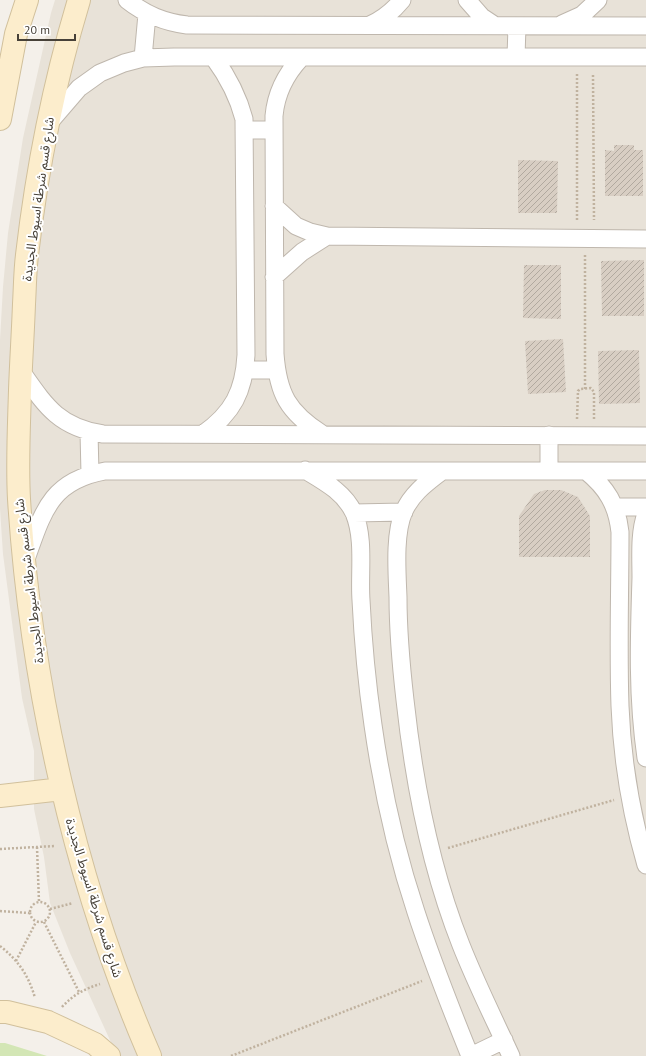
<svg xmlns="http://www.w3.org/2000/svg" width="646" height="1056" viewBox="0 0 646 1056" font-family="'PT Sans','Noto Sans Arabic',sans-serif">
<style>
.residential{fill:#e8e2d8}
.green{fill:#d3e6b5}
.building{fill:url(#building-hatch)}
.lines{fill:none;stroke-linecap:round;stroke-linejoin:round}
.minor-casing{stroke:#bfb7ad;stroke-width:19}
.secondary-casing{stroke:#d1c09c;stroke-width:24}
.path{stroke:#c0b29f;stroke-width:2.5;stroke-dasharray:2 2;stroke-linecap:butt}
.minor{stroke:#fff;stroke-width:17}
.secondary{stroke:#fcedcc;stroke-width:22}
.labels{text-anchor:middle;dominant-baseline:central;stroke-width:4;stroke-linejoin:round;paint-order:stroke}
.street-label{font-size:13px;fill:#474138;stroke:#fff}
</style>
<defs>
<pattern id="building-hatch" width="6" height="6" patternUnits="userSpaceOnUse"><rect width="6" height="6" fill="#d8cec3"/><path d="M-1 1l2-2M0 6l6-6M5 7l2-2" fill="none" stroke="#b1a99f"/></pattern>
</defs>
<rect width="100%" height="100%" fill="#f4f0ea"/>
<path class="residential" d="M55 0H646V1056H119L115 1051 70 953 50 903 44 857 34 809V751L22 698 3 554 0 509V340L3 287 8 233 23 138 51 13Z"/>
<path class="green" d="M0 1043H5L47 1056H0Z"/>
<path class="building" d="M614 145H634V150H643V196H605V150L614 151Z
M518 160 558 161 557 213H518Z
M644 260V316H602L601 261Z
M524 265H561V319L523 318Z
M563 339 566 392 528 394 525 341Z
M639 350 640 403 599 404 598 351Z
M545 490H561L578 497 590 516V557H519V516L534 494Z"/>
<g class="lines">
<g class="minor-casing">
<path id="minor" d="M127 0C146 15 164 22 187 25L646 26
M467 0 482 17 494 25
M562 24 582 15 598 0
M370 25C383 19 393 11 402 0
M516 57 517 26
M143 58 147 14
M301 58C285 75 276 93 274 116L275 354C278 394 288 412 322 434
M48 124 79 88 100 73 124 63 143 58 174 57H646
M244 130H274
M274 206 296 226 310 232 327 236 646 239
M274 277 302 252 327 236
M245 370H276
M21 371C45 405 58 427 103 434L646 436
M89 432 90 474
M203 434C233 413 244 391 246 355L244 119C238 96 228 77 214 58
M305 470C325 482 344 492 354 513 365 539 359 573 361 600 363 642 367 684 373 725 382 788 396 852 416 912 432 961 451 1009 470 1056
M442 471C427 483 413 492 404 511 394 533 397 572 398 597 398 632 401 665 405 700 414 783 430 867 461 945 476 983 494 1019 511 1056
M549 471V435
M586 471C607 488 617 505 620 532 620 590 618 648 620 706 622 759 631 813 646 865
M615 507H646
M354 513 404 512
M646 514C639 533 641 557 641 578 639 639 637 696 646 758
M26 559C43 512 50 481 105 471H646
M471 1056 504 1040"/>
</g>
<g class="secondary-casing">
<path id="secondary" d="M79 0C54 83 37 169 27 255 25 271 25 287 24 304 23 332 21 361 20 390 19 426 17 463 19 499 31 687 75 883 150 1056
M0 119 16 34 27 0
M0 796 62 789
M0 1012H7L48 1022 95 1044 109 1056"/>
</g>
<path class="path" d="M577 74V221
M593 75 594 220
M585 255V389
M577 419 578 391 580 389 591 388 594 392V419
M37 847 39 902
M448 848 614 800
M0 849 55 846
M30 912a10 10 0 1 1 20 0a10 10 0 1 1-20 0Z
M50 909 73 903
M0 911 29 913
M44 922 79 992
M0 946C18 960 29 976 35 998
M16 961 36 922
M62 1007C73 995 84 989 100 984
M231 1056 422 981"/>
<use href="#minor" class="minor"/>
<use href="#secondary" class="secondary"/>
</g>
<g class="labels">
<g class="street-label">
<text transform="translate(38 199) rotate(-82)">شارع قسم شرطة اسيوط الجديدة</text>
<text transform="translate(29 581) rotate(-97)">شارع قسم شرطة اسيوط الجديدة</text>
<text transform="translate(94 898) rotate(73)">شارع قسم شرطة اسيوط الجديدة</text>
</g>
</g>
<path d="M18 34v6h57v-6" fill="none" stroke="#474138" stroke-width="2"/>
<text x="24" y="34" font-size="12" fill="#474138" stroke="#ffffff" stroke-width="3" paint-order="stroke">20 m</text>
</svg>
